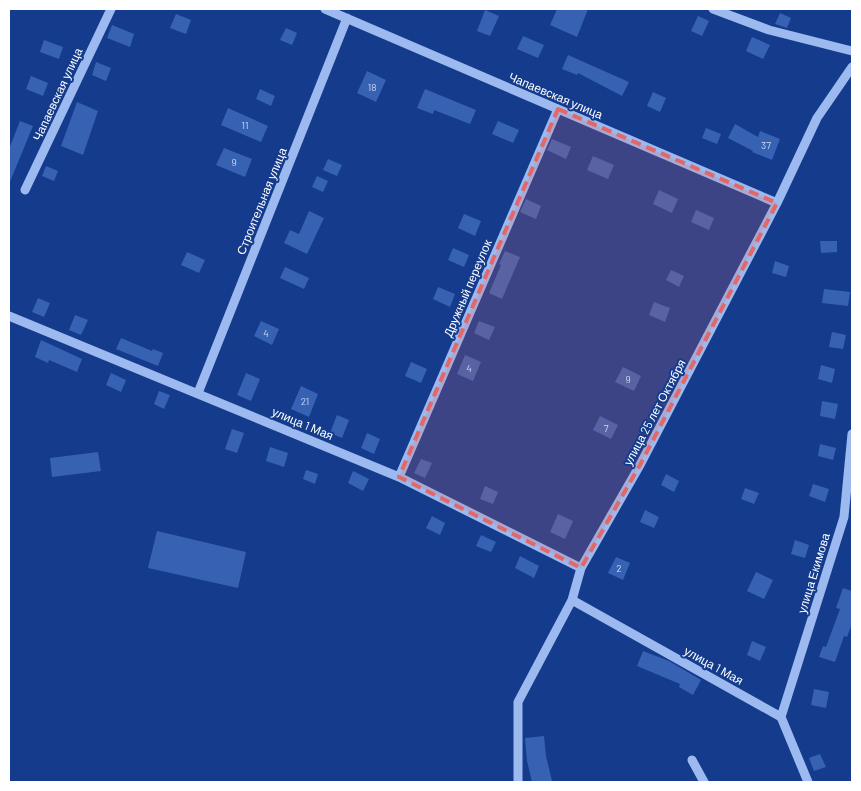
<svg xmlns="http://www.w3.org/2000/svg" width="861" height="791" viewBox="0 0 861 791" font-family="Barlow,sans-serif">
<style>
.building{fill:#3762b3}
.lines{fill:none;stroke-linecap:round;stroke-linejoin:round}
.minor{stroke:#9cb9f0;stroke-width:9}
.marked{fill:#e26868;fill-opacity:0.2;stroke:#e26868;stroke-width:4;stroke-dasharray:10 6;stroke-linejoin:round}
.labels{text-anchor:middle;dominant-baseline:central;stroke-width:4;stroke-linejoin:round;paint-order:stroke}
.number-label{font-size:10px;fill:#cdd8ec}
.street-label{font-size:12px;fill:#fff;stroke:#143b8c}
</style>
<rect width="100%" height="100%" fill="#143b8c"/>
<path class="building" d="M557 9H588L577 37 550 25Z
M485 10 499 16 490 36 477 31Z
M780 13 791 18 787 28 775 24Z
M176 14 191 20 186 34 170 28Z
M698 16 709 21 702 36 691 31Z
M112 25 134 34 130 47 107 38Z
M286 28 297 33 292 45 280 40Z
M523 36 544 45 538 58 517 49Z
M752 37 770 45 763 59 746 51Z
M44 40 63 47 59 59 40 52Z
M568 55 629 82 622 96 578 73 577 75 562 69Z
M96 62 111 68 106 81 92 75Z
M367 71 386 80 376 102 357 93Z
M31 76 48 83 43 96 26 89Z
M260 89 275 96 271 106 256 99Z
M425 89 476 110 470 124 434 110 433 114 417 108Z
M653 92 666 98 660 112 647 106Z
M77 102 98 111 83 155 61 146Z
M228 108 268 126 261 142 221 125Z
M20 121 33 126 9 184V149Z
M498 121 519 130 513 143 492 134Z
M735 124 758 137 760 131 780 139 772 160 752 152 753 151 728 138Z
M706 128 721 134 717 144 702 138Z
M552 139 571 147 566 159 547 150Z
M224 148 252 159 245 177 216 165Z
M593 156 614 165 608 179 587 170Z
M328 159 342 165 337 176 323 170Z
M46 166 58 171 54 181 42 176Z
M317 176 328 181 323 192 312 187Z
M659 190 678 199 672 213 653 204Z
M526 199 541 206 536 219 520 212Z
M696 210 714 218 709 230 691 222Z
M309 211 324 218 307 254 284 243 290 230 299 234Z
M464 214 481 221 475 236 458 228Z
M820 241H837V252L821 253Z
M453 248 469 255 464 267 448 260Z
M505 251 520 257 502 299 489 293 501 265 499 264Z
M187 252 205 260 199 273 181 265Z
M775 261 789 266 786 277 772 273Z
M285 267 309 278 304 289 280 278Z
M671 270 684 276 679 287 666 280Z
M438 287 455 294 450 307 433 299Z
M824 289 850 292 848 306 822 303Z
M38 298 50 303 44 317 32 312Z
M654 302 670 308 665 322 649 315Z
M75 315 88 320 81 335 69 330Z
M261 321 279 329 272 345 254 336Z
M479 321 495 327 489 340 474 333Z
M832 332 846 335 843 349 829 347Z
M121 338 152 351 153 349 163 353 158 366 116 349Z
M41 340 82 359 77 372 49 360 48 363 35 357Z
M465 355 481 362 473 381 457 374Z
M411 362 427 369 421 383 405 376Z
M821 365 835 369 832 383 818 379Z
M623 367 641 376 634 391 615 382Z
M111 373 126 380 121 392 106 385Z
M246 373 260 379 251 401 237 395Z
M301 386 318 394 309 417 291 409Z
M159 391 170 395 164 409 154 404Z
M822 401 838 404 835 419 820 416Z
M337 415 349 420 342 438 330 433Z
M600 416 618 425 611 439 593 430Z
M232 429 244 433 237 453 225 449Z
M367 433 380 439 374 454 361 448Z
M820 444 836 448 833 460 818 456Z
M270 447 288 453 284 467 266 461Z
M98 452 101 471 52 477 50 458Z
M421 459 432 463 425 478 414 473Z
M306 470 318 474 315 484 303 479Z
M353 471 369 479 363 491 348 483Z
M666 474 679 481 674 492 661 485Z
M813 484 829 489 825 502 809 496Z
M485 486 498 492 493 504 480 499Z
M745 488 759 493 754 504 741 499Z
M645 510 659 517 654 528 640 522Z
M558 514 573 521 565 539 550 532Z
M432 516 445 523 440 535 426 528Z
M157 531 246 552 238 588 148 568Z
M481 535 496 542 491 552 476 546Z
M795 540 809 545 805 558 791 554Z
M520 556 539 566 534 578 515 568Z
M616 557 630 563 623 580 608 573Z
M756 572 773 580 764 599 747 591Z
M843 588 852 591V624L847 637 844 636 835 662 819 657 823 646 826 647 840 609 836 608Z
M752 641 766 647 760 661 747 655Z
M643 651 669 661 701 680 693 695 679 687 680 684 637 666Z
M814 689 829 692 826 708 811 705Z
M544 736 546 756 552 781 532 782 527 761 525 738Z
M820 754 826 767 814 771 809 758Z"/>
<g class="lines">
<path class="minor" d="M325 9 777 203
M713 9 769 30 852 51
M25 190 111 9
M9 316 399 477 581 568
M198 393 347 18
M399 477 558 109
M572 600 781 717 808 782
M781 717 844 517 852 434
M692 760 704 782
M518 782V702L572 600 581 568 640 465 777 203 817 118 852 67"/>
</g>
<path class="marked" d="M558 109 777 203 640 465 581 568 399 477Z"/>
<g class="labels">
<g class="number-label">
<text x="372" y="87">18</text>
<text x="245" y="125">11</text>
<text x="766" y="145">37</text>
<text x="234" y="162">9</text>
<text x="266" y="333">4</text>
<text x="469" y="368">4</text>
<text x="628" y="379">9</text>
<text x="305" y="401">21</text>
<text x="606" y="428">7</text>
<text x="619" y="568">2</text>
</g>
<g class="street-label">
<text transform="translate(57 94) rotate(-65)">Чапаевская улица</text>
<text transform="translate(556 95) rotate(23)">Чапаевская улица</text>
<text transform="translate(261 201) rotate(-68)">Строительная улица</text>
<text transform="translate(467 288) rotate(-67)">Дружный переулок</text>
<text transform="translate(654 412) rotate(-62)">улица 25 лет Октября</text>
<text transform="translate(303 423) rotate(23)">улица 1 Мая</text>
<text transform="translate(813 573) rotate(-73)">улица Екимова</text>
<text transform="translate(714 665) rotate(29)">улица 1 Мая</text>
</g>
</g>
<rect width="861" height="791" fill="none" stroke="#ffffff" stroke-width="20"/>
</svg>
